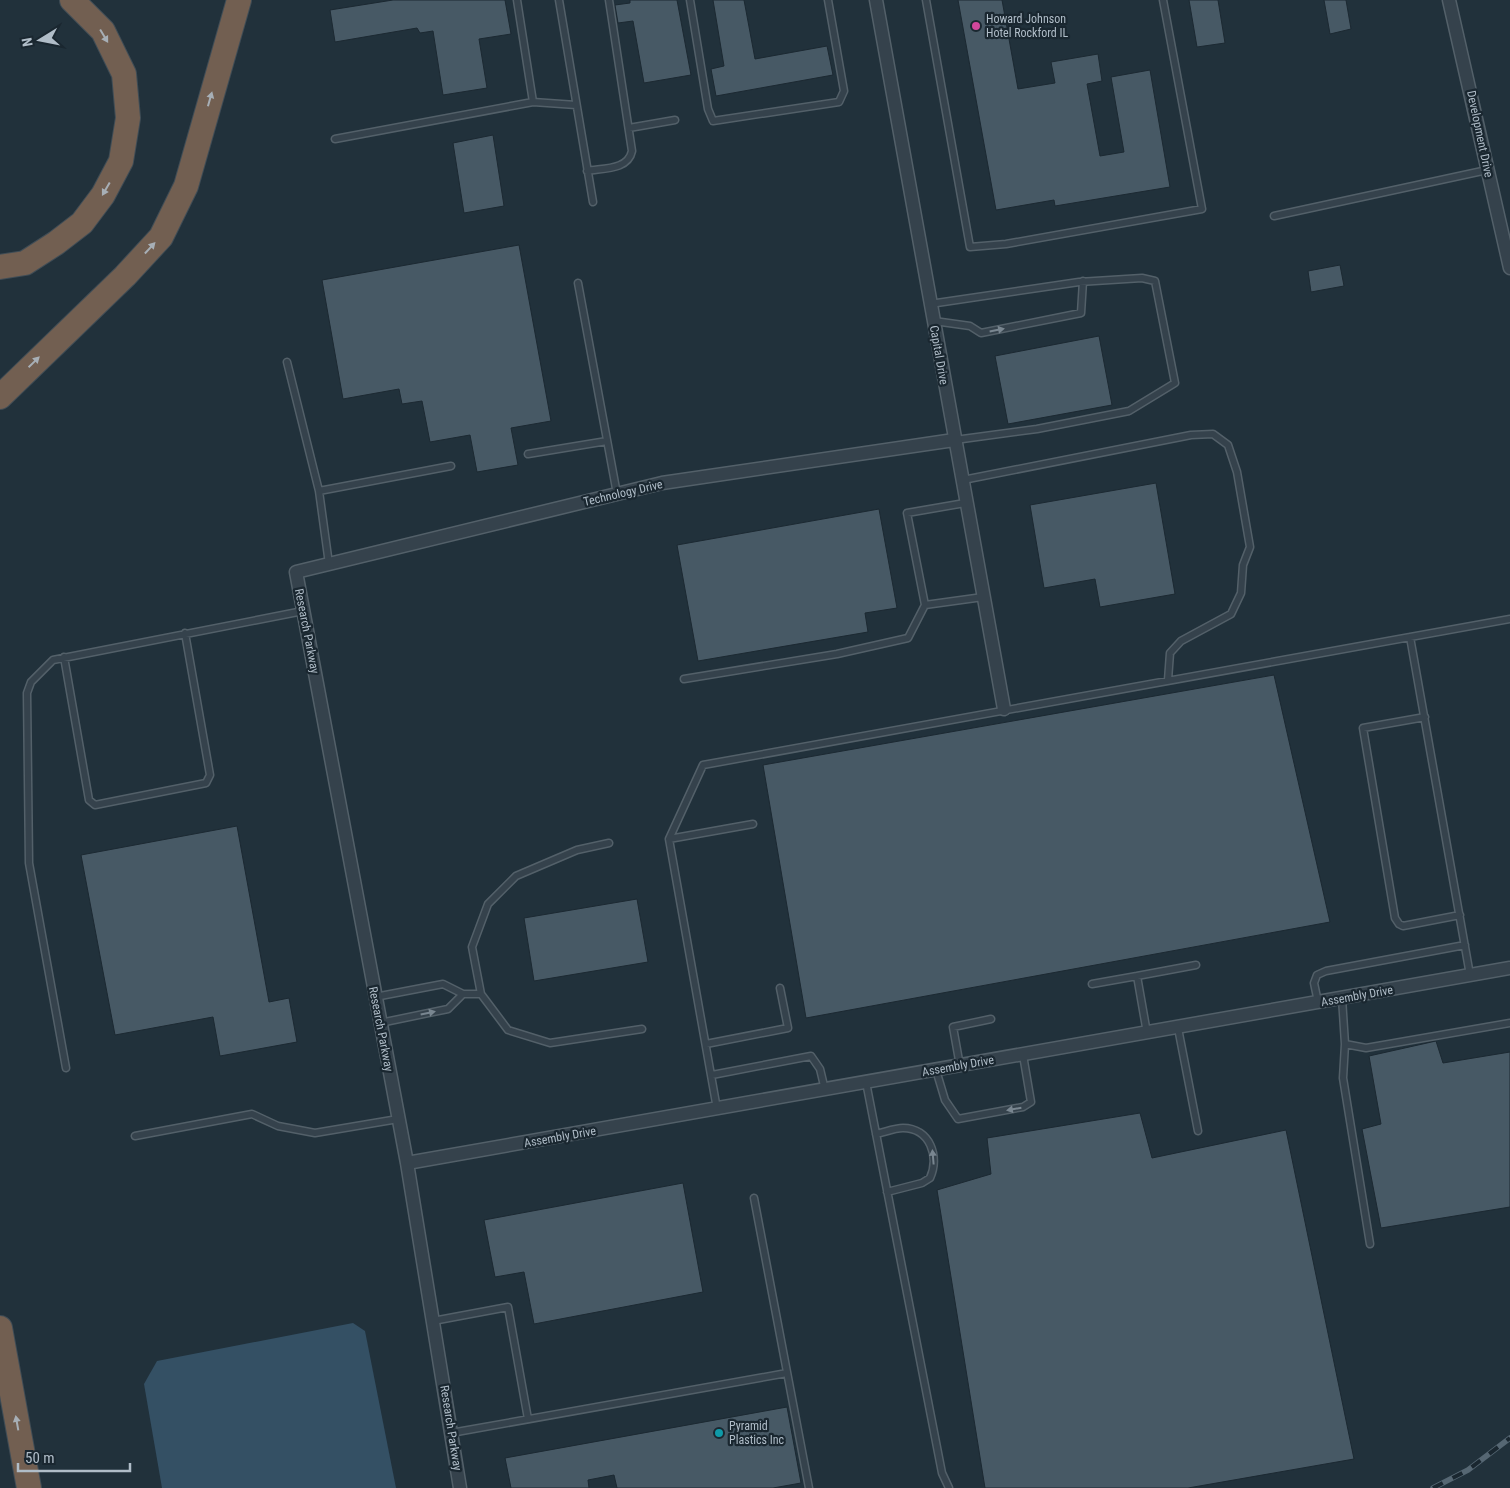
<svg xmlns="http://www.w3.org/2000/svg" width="1510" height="1488" viewBox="0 0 1510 1488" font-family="'Roboto Condensed',sans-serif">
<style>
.water{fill:#345064}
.building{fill:#475965;stroke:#1c2932}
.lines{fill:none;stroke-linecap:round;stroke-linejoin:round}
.lane-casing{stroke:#536069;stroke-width:9}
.street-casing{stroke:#536069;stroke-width:15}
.highway-casing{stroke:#404d56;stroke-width:26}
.lane{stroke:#35424c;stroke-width:6}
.street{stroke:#35424c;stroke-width:12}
.highway{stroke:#725f51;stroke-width:24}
.rail-casing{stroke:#566773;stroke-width:5.5}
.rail{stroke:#1a2730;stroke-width:4;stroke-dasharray:11;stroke-linecap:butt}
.oneway{fill:#a7afb6}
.oneway2{fill:#798690}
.hotel-dot{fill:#d1479c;stroke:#1a2730;stroke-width:2}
.culture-dot{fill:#0f9aa8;stroke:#1a2730;stroke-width:2}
.labels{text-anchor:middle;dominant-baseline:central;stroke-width:4.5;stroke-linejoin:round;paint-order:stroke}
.poi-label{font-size:12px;fill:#b0bdc8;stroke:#1a2730;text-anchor:start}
.street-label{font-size:12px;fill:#b0bdc8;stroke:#1a2730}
</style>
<rect width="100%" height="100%" fill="#21313b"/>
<path class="water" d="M353 1323 365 1331 396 1488H162L144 1384 157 1361Z"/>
<path class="building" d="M393 0H505L511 34 479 39 487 88 443 95 433 31 420 33 417 28 335 42 330 10Z
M630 0H677L691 75 644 83 633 21 618 23 615 5 630 3Z
M713 0H744L755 59 827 46 833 75 716 96 711 69 724 66Z
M958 0H1002L1018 89 1055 83 1051 62 1098 54 1102 81 1087 84 1100 156 1124 152 1111 77 1150 70 1170 187 1055 206 1054 200 996 210Z
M1189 0H1218L1225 43 1197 47Z
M1324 0H1346L1351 29 1330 34Z
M493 135 504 206 464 213 453 143Z
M519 245 551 421 511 428 518 465 477 472 470 435 430 442 422 401 402 404 399 389 343 399 322 280Z
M1340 265 1344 286 1311 292 1308 271Z
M1099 336 1112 405 1008 424 995 356Z
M1156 483 1175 594 1100 607 1095 579 1044 588 1030 505Z
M879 509 897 608 865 613 868 632 698 661 677 545Z
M1274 675 1330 922 806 1018 763 765Z
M237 826 269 1002 289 998 297 1042 220 1056 213 1017 115 1035 81 855Z
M637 899 648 962 534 981 524 918Z
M1436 1041 1443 1063 1510 1052V1207L1381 1228 1362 1129 1381 1124 1369 1056Z
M1140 1113 1152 1158 1286 1130 1354 1459 1188 1488H985L937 1190 991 1174 987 1138Z
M683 1183 703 1292 534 1324 524 1272 495 1277 484 1220Z
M787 1407 801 1483 773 1488H617L614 1475 588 1480 589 1488H511L505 1458Z"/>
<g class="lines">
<g class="lane-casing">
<path id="lane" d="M559 0 593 202
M690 0 708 109 713 121 839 102 844 91 828 0
M926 0 970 247 1006 244 1202 209 1163 0
M533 102 576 105
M629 128 675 120
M335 139 533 102 517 0
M587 171C604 168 628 170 632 151L609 0
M1274 216 1487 170
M578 283 617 494
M930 304 1079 282 1142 278 1155 281 1175 383 1129 411 1037 429 955 440
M934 321 970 326 981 333 1081 313 1083 281
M287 362 319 491 451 466
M528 454 607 441
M963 480 1191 435 1213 434 1228 445 1237 472 1250 547 1243 565 1241 593 1231 614 1181 641 1170 653 1168 680
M319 491 329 564
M965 503 907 513 925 605 983 597
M1410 637 1470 975
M64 657 89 800 95 805 206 783 210 775 185 633
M684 679 837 654 908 638 925 605
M1425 717 1363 728 1395 918 1399 924 1403 926 1460 915
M669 839 703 765 1510 619
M1092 984 1137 976
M463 994H481L508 1030 550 1043 642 1029
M481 994 472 947 488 904 516 876 577 850 609 843
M375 997 443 984 463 994 448 1009 380 1023
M1342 998 1345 1044 1343 1078 1370 1244
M1318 1002 1314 983 1317 975 1326 971 1465 945
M1178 1028 1198 1131
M1147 1033 1137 976 1196 965
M706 1044 788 1028 780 988
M1345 1044 1366 1048 1510 1023
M960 1066 953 1027 991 1019
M66 1068 29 863 27 693 31 682 53 660 303 611
M936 1070 945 1100 958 1119 1023 1107 1031 1102 1023 1055
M712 1075 811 1056 820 1069 825 1090
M866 1082 942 1473 949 1488
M717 1109 669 839 753 824
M876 1134C885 1132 895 1128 903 1128 930 1128 940 1157 930 1178L922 1183 887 1192
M135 1136 252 1114 278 1126 315 1133 398 1119
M754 1198 809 1488
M433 1321 508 1307 528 1419
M451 1433 787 1373"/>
</g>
<g class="street-casing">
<path id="street" d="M876 0 1004 709
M1449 0 1510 268
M407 1163 1510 968
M460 1488 407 1163 296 572 662 483 954 440"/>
</g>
<g class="highway-casing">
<path id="highway" d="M0 267 25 263 56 243 82 223 103 195 121 161 128 118 124 74 103 31 72 0
M0 397 125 276 161 237 186 186 239 0
M0 1328 29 1488"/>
</g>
<use href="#lane" class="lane"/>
<use href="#street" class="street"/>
<use href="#highway" class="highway"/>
<g class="rail-casing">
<path id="rail" d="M1433 1488 1468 1470 1510 1438"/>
</g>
<use href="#rail" class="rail"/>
</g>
<defs><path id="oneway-solid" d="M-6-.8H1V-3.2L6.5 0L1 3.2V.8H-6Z" transform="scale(1.25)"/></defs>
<g class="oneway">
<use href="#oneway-solid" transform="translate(104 36) rotate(59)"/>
<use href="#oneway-solid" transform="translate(210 99) rotate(-74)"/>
<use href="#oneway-solid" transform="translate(106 189) rotate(120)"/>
<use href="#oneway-solid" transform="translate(150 248) rotate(-47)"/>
<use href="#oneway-solid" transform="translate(34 362) rotate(-44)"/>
<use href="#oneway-solid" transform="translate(17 1423) rotate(-100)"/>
</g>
<g class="oneway2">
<use href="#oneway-solid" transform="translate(997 330) rotate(-11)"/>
<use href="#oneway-solid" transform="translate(428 1013) rotate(-12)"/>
<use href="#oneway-solid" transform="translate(1014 1109) rotate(170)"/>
<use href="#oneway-solid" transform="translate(933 1157) rotate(-95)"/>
</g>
<circle class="hotel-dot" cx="976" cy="26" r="5"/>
<circle class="culture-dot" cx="719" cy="1433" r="5"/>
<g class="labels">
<g class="poi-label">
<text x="986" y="19">Howard Johnson<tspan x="986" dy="14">Hotel Rockford IL</tspan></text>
<text x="729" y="1426">Pyramid<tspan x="729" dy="14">Plastics Inc</tspan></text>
</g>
<g class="street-label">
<text transform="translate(1480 134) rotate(78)">Development Drive</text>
<text transform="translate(939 355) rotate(80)">Capital Drive</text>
<text transform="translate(623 493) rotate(-13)">Technology Drive</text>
<text transform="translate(307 631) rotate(79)">Research Parkway</text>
<text transform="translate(1357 996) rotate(-10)">Assembly Drive</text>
<text transform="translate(381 1029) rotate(79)">Research Parkway</text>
<text transform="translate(958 1066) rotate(-10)">Assembly Drive</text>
<text transform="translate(560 1137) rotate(-10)">Assembly Drive</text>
<text transform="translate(451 1428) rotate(81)">Research Parkway</text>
</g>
</g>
<g transform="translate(40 40) rotate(260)" stroke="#1a2730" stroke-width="4" paint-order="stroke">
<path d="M0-4L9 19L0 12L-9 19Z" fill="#b0bdc8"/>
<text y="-8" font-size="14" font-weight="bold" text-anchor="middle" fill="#b0bdc8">N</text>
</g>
<path d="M18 1463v8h112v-8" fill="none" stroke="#b0bdc8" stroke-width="2.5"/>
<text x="25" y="1463" font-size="15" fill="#b0bdc8" stroke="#1a2730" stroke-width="4" paint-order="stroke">50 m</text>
</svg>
